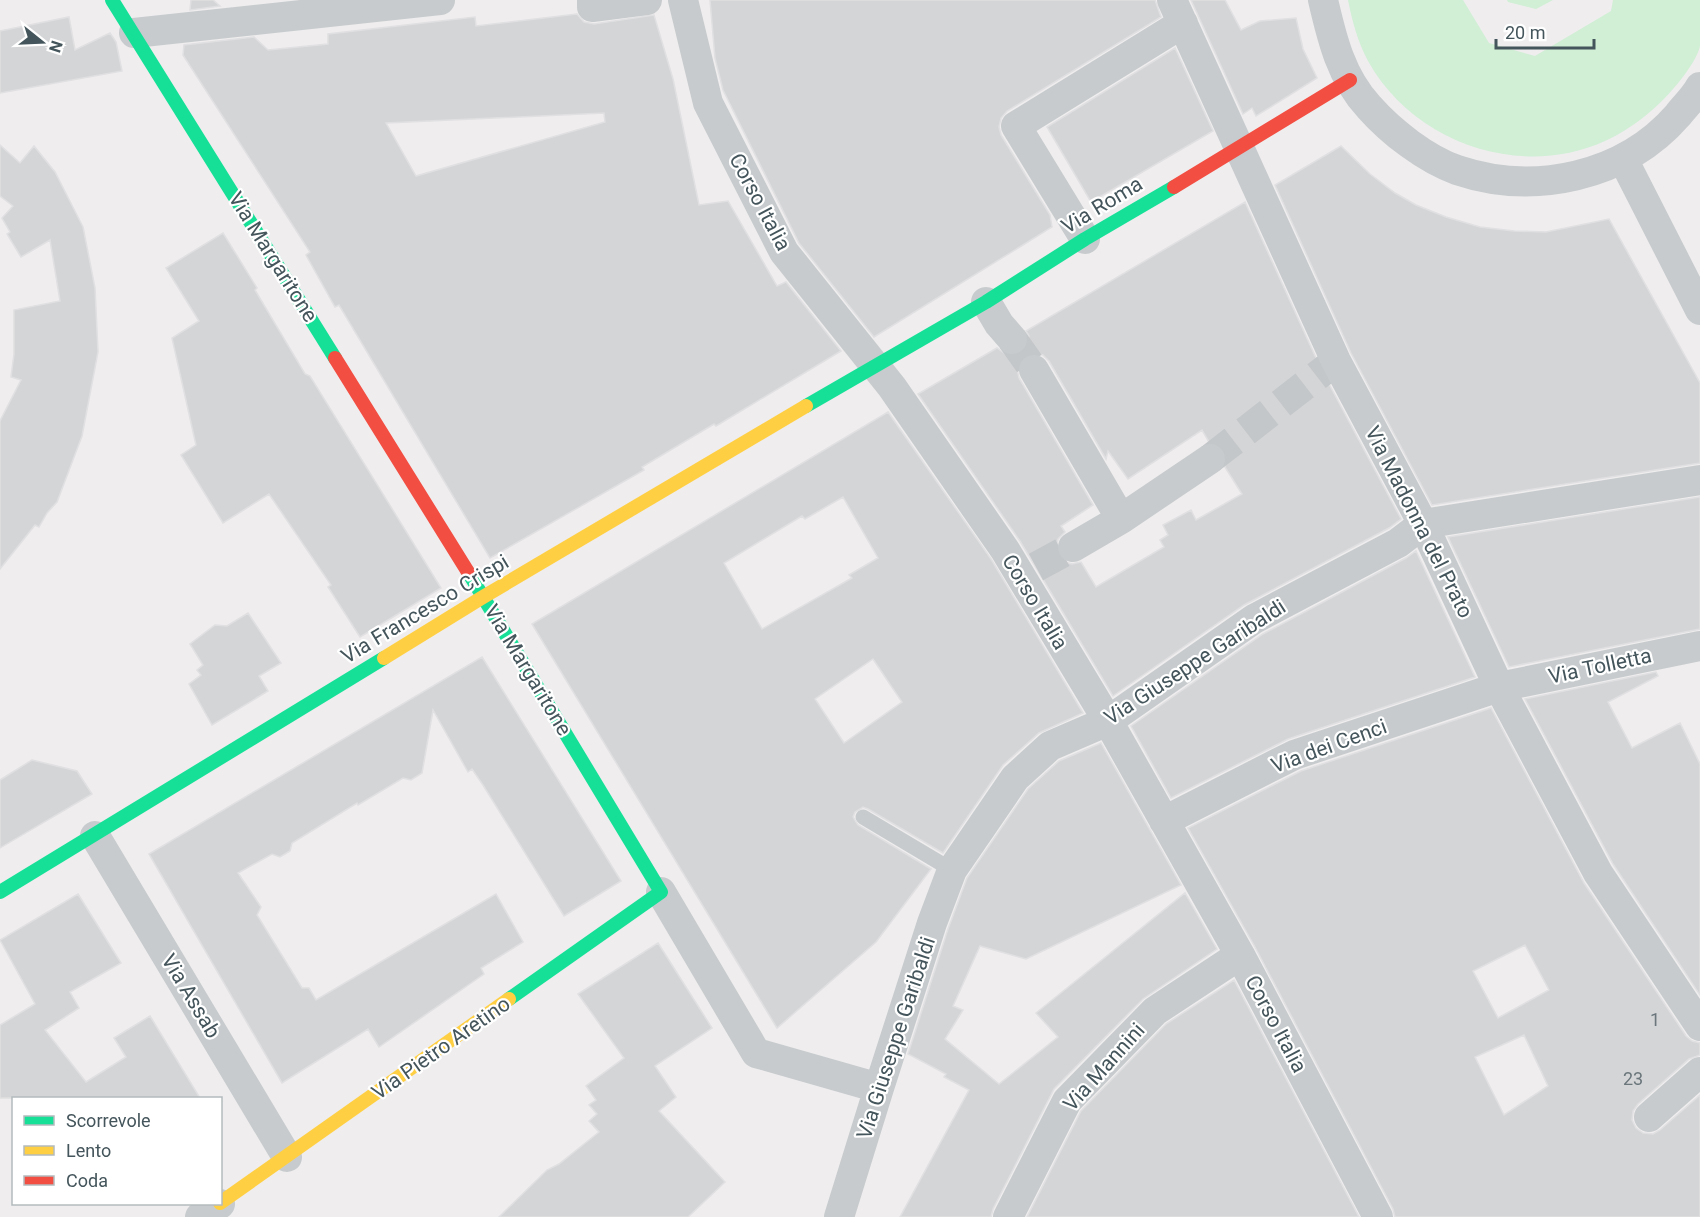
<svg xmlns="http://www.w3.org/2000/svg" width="1700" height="1217" viewBox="0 0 1700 1217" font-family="Roboto,sans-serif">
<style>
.green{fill:#d0efd5}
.building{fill:#d4d5d7;stroke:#e0dfe1;stroke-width:1.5;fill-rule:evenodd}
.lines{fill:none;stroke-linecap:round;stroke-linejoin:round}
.street-tunnel{stroke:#c4c7c9;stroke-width:30;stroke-dasharray:30 15;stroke-linecap:butt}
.lane{stroke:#c7cbcd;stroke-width:15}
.street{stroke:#c7cbcd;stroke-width:30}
.fast{stroke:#16e098;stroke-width:14}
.slow{stroke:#ffcf43;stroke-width:14}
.jam{stroke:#f24e42;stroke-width:14}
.labels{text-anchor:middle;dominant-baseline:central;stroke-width:4.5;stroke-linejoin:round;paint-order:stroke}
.number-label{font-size:18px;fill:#6a767b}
.street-label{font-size:21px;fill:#44555b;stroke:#fff}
</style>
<rect width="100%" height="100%" fill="#efedee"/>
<path class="green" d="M1348 0H1463L1489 43 1535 56 1611 11 1613 0H1700C1700 14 1700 32 1700 46 1696 65 1666 99 1651 111 1637 123 1622 133 1605 141 1519 180 1413 142 1368 61 1358 42 1352 21 1348 0Z
M1507 0H1553L1536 9 1508 2Z"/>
<path class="building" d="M191 0H213L220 6 190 10Z
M710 0H1155L1161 17 1007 111 1001 118 999 127 1001 135 1050 215 1052 227 874 337 799 243 723 90 715 58Z
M1191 0H1225L1241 30 1260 21 1296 18 1303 49 1317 78 1256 116 1252 108 1243 114Z
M577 14 584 22 594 24 654 15 673 79 699 205 728 201 777 286 786 282 841 351 716 426 714 424 642 467 644 470 490 558 339 305 335 307 306 255 310 252 183 55 184 45 254 37 268 50 328 44V34L475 17 476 26ZM604 113 605 122 416 176 386 123Z
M69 17 75 50 110 33 116 42 122 71 0 93V31Z
M1175 48 1213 131 1091 202 1047 127Z
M0 145 20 163 34 146 55 172 83 227 95 288 98 352 82 436 57 502 47 513 39 527 35 525 0 569V421L21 380 11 377 14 354V310L60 301 50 240 21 257 7 234 10 232 2 218 13 206 0 196Z
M1341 146 1370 174 1395 193 1416 205 1446 217 1480 227 1514 231 1546 232 1609 219 1700 383V463L1432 505 1351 353 1275 185Z
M1245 202 1321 369 1401 519 1389 528 1244 605 1113 696 1020 541 918 394 997 348 1007 355 1015 356 1023 352 1028 344 1029 336 1026 331ZM1035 353 1043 355 1049 361 1106 459 1108 451 1128 479 1202 430 1209 442 1218 444 1225 450 1227 458 1225 467 1242 494 1196 520 1191 510 1163 525 1168 535 1160 540 1164 547 1096 587 1081 562 1072 564 1065 562 1058 556 1056 548 1058 539 1065 532 1061 526 1093 505 1019 378 1017 369 1019 361 1026 355Z
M223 233 257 288 255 290 305 374 310 376 441 588 360 637 328 587 331 585 269 494 223 523 181 455 196 445 172 338 199 321 166 268Z
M888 412 991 559 1083 713 1039 733 1003 765 943 853 868 809 863 807 855 812 853 817 858 825 931 869 876 942 777 1028 532 624ZM843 497 878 558 849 575 852 578 762 629 724 563 802 516 805 519ZM873 659 902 702 844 743 815 699Z
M1700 497V629L1509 667 1448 537Z
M1416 551 1475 677 1288 739 1171 798 1131 726 1263 634 1406 558Z
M248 613 281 663 259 676 268 691 212 725 189 684 201 675 197 670 203 665 190 644 215 625 227 626Z
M482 657 621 881 564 916 483 785 472 769 468 772 433 710 422 773 411 780 403 778 358 805 357 803 292 843 290 851 280 857 272 854 238 873 261 907 257 915 302 988H309L316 1000 496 894 523 942 481 968 484 974 379 1047 368 1029 282 1083 149 854Z
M1656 672 1658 676 1608 702 1632 748 1680 723 1700 764V995L1613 864 1525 699Z
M1491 708 1584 883 1686 1036 1692 1041 1700 1043V1055L1689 1059 1638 1104 1633 1111 1632 1120 1636 1128 1643 1133 1653 1134 1660 1130 1700 1095V1217H1395L1393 1209 1255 947 1188 828 1301 771ZM1525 945 1549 990 1498 1018 1473 971ZM1524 1035 1548 1086 1504 1115 1475 1057Z
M1101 743 1181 885 1026 959 980 946 953 1006 963 1010 945 1039 999 1084 1058 1037 1036 1013 1185 893 1217 949 1143 999 1054 1089 993 1209 991 1217H900L969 1090 944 1077 946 1074 908 1054 948 929 967 878 1028 789 1059 761Z
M32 760 77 771 92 794 0 848V780Z
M78 894 121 963 70 992 79 1008 45 1030 86 1082 126 1057 114 1038 150 1016 200 1098H0V1025L35 1004 0 940Z
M658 943 712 1028 655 1066 676 1097 659 1111 725 1182 688 1217H499L547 1170 559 1164 599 1132 589 1121 597 1114 589 1105 596 1100 586 1086 624 1058 578 994Z
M1234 980 1359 1217H1027L1081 1111 1166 1024Z"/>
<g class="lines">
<path class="street-tunnel" d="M1012 339 1034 370
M1210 459 1327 368
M1036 567 1073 547"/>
<path class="lane" d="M863 817 952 870"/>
<path class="street" d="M592 0V7L647 0
M683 0 708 103 784 252 892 387 1005 550 1108 721 1240 955 1378 1217
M1172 0 1336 361 1423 524 1499 687 1598 873 1700 1026
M1323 0C1332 39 1341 77 1369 107 1391 132 1426 159 1457 170 1534 196 1624 177 1678 115 1685 106 1694 98 1700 87
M134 33 440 0
M1623 159 1700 310
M1085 239 1016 126 1183 23
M986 302 999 324 1012 339
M1034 370 1121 519
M1073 547 1121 519 1210 459
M1164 821 1294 755 1499 687 1700 646
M95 836 287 1157
M661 892 756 1053 879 1088
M1649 1117 1700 1072
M200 1217 220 1204
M839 1217 879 1088 932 923 952 870 1015 778 1050 746 1108 721 1254 619 1398 543 1423 524 1700 480
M1008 1217 1067 1101 1155 1011 1240 955"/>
<path class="fast" d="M112 0 335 358
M806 406 986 302 1085 239 1174 187
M468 572 661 892 509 999
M0 892 384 658"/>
<path class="slow" d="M384 658 483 597 806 406
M220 1203 509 999"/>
<path class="jam" d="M1174 187 1350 80
M335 358 468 572"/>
</g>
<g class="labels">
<g class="number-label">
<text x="1655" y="1019">1</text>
<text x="1633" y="1078">23</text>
</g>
<g class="street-label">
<text transform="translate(760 202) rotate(62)">Corso Italia</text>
<text transform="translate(1102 205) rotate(-31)">Via Roma</text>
<text transform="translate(273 257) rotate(58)">Via Margaritone</text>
<text transform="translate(1419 522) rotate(63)">Via Madonna del Prato</text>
<text transform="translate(1035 602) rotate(59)">Corso Italia</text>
<text transform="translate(425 609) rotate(-31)">Via Francesco Crispi</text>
<text transform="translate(1195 662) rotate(-33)">Via Giuseppe Garibaldi</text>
<text transform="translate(1600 666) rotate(-12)">Via Tolletta</text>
<text transform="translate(528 670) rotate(59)">Via Margaritone</text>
<text transform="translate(1329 746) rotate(-20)">Via dei Cenci</text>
<text transform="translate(191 996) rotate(59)">Via Assab</text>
<text transform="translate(1276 1024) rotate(62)">Corso Italia</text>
<text transform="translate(896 1038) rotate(-72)">Via Giuseppe Garibaldi</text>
<text transform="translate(441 1048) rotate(-35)">Via Pietro Aretino</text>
<text transform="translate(1104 1067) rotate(-48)">Via Mannini</text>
</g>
</g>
<rect x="12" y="1097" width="210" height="108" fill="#ffffff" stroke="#b4bbbd" stroke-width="1.5"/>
<rect x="24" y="1116" width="30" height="9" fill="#16e098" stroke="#b4bbbd" stroke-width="1.5"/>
<text x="66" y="1127" font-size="18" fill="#44555b">Scorrevole</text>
<rect x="24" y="1146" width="30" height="9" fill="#ffcf43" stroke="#b4bbbd" stroke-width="1.5"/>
<text x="66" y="1157" font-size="18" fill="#44555b">Lento</text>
<rect x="24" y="1176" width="30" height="9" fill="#f24e42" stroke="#b4bbbd" stroke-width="1.5"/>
<text x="66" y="1187" font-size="18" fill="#44555b">Coda</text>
<g transform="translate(42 42) rotate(108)" stroke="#ffffff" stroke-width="4.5" paint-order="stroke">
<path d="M0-4.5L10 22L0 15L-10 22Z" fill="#44555b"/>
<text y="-9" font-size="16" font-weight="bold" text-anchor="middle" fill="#44555b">N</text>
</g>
<path d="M1496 39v9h98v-9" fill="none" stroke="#44555b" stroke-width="3"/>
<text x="1505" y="39" font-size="18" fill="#44555b" stroke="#ffffff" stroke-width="4.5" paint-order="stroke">20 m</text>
</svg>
